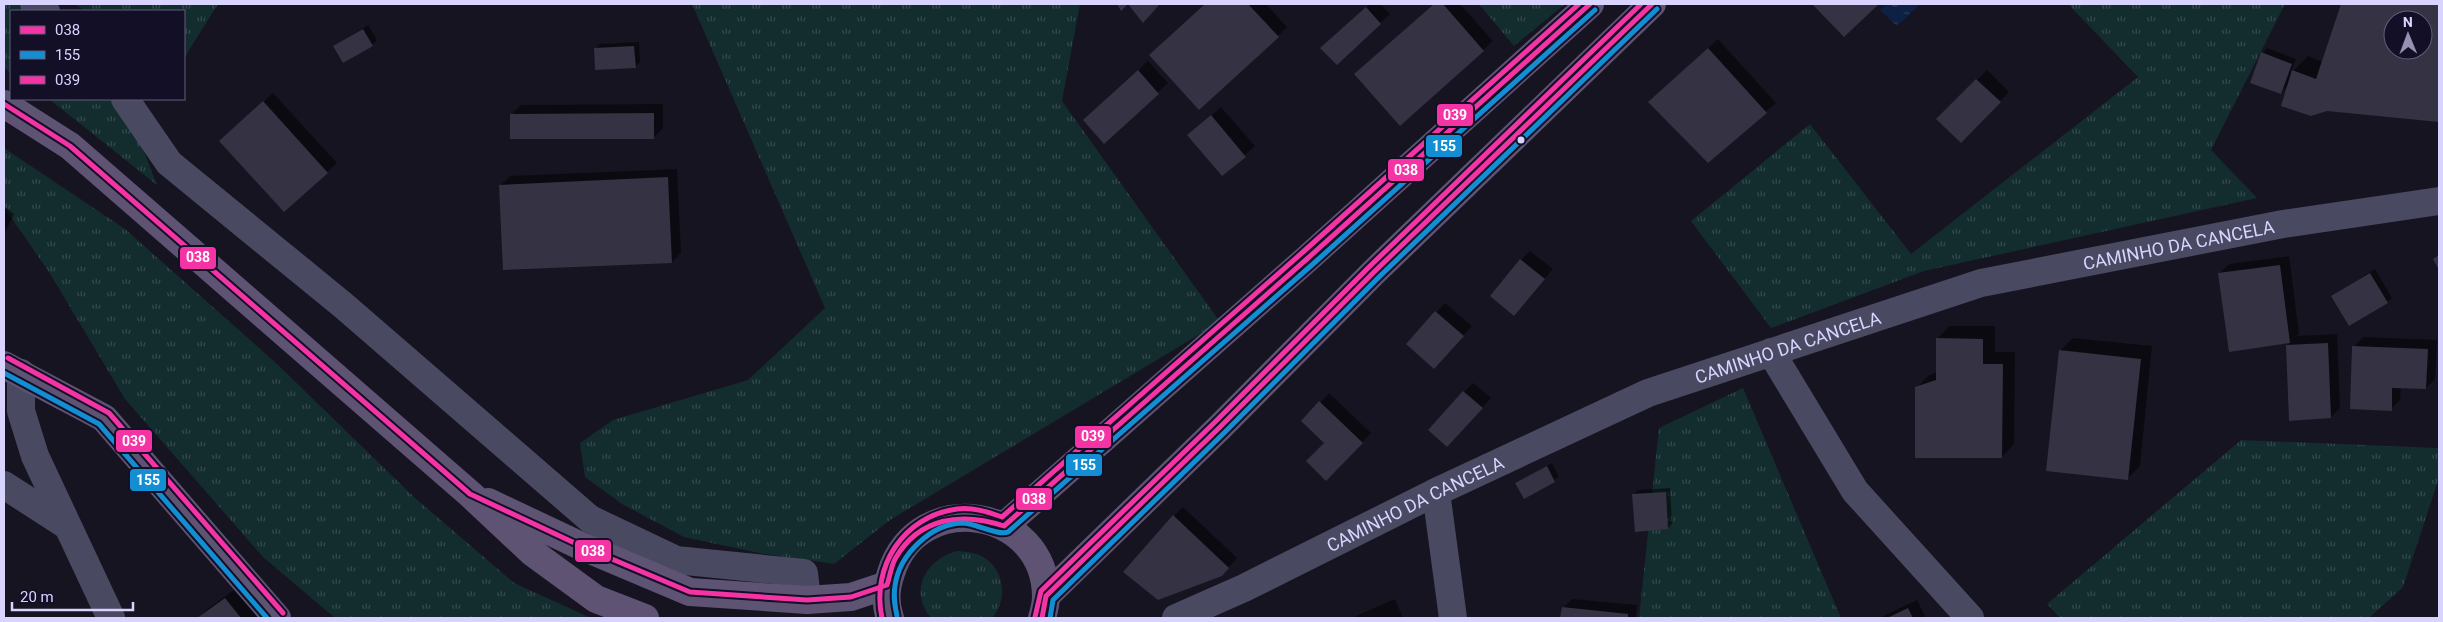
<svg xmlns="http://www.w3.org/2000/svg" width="2443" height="622" viewBox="0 0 2443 622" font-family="Roboto,sans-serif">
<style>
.grass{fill:url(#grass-tufts)}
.water{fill:url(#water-ripples)}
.shadow{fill:#0007;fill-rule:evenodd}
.building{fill:#343243;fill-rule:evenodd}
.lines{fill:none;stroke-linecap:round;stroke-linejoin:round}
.minor{stroke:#4a4962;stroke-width:28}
.major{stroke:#5e5373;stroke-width:28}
.bus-1-casing{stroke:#130f26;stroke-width:9}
.bus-2-casing{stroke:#130f26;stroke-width:9}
.bus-3-casing{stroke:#130f26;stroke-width:9}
.bus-1{stroke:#f433a5;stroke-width:5}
.bus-2{stroke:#138ed2;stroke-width:5}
.bus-3{stroke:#f433a5;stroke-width:5}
.bus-dot{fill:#d9d4ff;stroke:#130f26;stroke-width:2}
.labels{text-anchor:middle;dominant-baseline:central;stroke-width:4;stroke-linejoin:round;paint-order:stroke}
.street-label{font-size:18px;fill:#d9d4ff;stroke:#130f26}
.line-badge{stroke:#130f26;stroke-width:2}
.badge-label{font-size:14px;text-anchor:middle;font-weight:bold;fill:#fff}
</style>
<defs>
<pattern id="grass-tufts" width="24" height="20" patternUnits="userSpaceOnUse" patternTransform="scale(1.25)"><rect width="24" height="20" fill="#132c2d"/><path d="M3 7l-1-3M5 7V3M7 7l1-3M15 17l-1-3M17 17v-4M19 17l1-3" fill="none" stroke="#354a4c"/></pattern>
<pattern id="water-ripples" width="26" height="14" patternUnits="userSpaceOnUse" patternTransform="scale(1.25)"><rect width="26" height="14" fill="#0d2144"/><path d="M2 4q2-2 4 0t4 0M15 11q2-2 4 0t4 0" fill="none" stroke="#304060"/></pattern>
</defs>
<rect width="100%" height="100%" fill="#161421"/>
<path class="grass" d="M4 4H17L27 11H11V73L4 68Z
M75 4H218L184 58V11H85Z
M692 4H1080L1062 101 1220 322 890 520 834 564 759 553 684 537 622 504 585 477 580 443 613 420 748 380 825 308Z
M1479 4H1565L1514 46Z
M2068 4H2285L2211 150 2257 198 1924 271 1771 328 1691 221 1810 124 1911 254 2138 77Z
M49 99H113L138 136 157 185Z
M4 148 125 229 277 364 415 498 514 583 591 618H335L263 557 125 399 49 272 4 207Z
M1743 388 1841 618H1639L1659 428Z
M2241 440 2439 448V478L2403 587 2369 618H2060L2047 604Z
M957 551C966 552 975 552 983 557 1005 570 1008 600 992 618H931C908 591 926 559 957 551Z"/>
<path class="water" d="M1887 4H1920L1897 26 1880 10Z"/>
<path class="shadow" d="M1206 4H1266L1287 27 1278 36 1160 46Z
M1370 4H1381L1390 14 1337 63 1331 39Z
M1434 4H1460L1493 41 1400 124 1365 65Z
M1814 4H1877L1844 35Z
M2343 4H2439V121L2327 110 2289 84 2281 93 2262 53 2267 48 2296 59 2290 74 2308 56 2323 62ZM2393 20H2423V50H2393Z
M368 25 377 40 372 45 335 46Z
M1718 39 1776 103 1708 161 1659 93Z
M639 42 640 62 635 67 595 49 600 44Z
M1148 61 1168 83 1105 142 1094 111Z
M1987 70 2009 92 1961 141 1938 119Z
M273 93 337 163 284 211 230 132Z
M663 104V128L654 137 512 114 521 105Z
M1221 107 1255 146 1222 175 1189 135Z
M677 169 681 253 672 262 500 186 510 176Z
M4 206 14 214 4 235Z
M1530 251 1553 269 1514 314 1521 260Z
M2289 256 2299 333 2296 336 2337 334 2340 408 2331 417 2287 345 2290 342 2230 350 2219 274 2229 264Z
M2375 269 2392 298 2387 302 2333 296Z
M1445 303 1472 326 1443 358 1408 344Z
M1949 326H1995V352H2015L2014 444 2002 457 1916 388 1929 375 1937 372V339Z
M2363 337 2437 340 2435 379 2426 388 2401 387 2400 400 2391 409 2354 347Z
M2073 338 2152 346 2140 466 2127 479 2060 351Z
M1473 383 1491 398 1457 436 1464 392Z
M1329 393 1371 433 1326 479V443L1303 421Z
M1552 463 1559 477 1524 497 1517 483Z
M1670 488 1672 524 1668 528 1634 494 1638 490Z
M1183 507 1237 558 1222 575 1174 516Z
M235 589 258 618H198L205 611Z
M1395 599 1403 618H1351Z
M1572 599 1637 605 1636 618H1562L1563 608Z
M1917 600 1926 618H1879Z"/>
<path class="building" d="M1117 4H1160L1143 23 1128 4 1121 11Z
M1205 4H1248L1279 37 1199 110 1149 55Z
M1434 4H1443L1484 51 1400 126 1354 74Z
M1812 4H1879L1844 37Z
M2341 4H2439V122L2327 111 2311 116 2281 106 2292 70 2316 79ZM2393 20H2423V50H2393Z
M1366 7 1381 24 1337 65 1320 48Z
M363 29 373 46 343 63 333 46Z
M634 46 636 68 595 70 594 48Z
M1708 48 1767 113 1708 163 1648 102Z
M2261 52 2292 64 2281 94 2250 83Z
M1138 70 1159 94 1104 144 1083 120Z
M1976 79 2001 102 1961 143 1936 119Z
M263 101 328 173 284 212 219 141Z
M654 113V139H510V114Z
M1211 115 1246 157 1222 176 1187 135Z
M668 177 672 263 503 270 499 185Z
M2439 255V270L2433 259Z
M1520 259 1545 279 1514 316 1490 296Z
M2280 265 2290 343 2229 352 2218 273Z
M2370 273 2388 303 2349 326 2331 296Z
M1435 311 1464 336 1434 369 1406 344Z
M1936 338 1983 339V364H2003L2002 458H1915V387L1936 380Z
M2328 343 2331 418 2289 421 2286 345Z
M2352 346 2428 349 2426 389 2392 388V411L2350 409Z
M2059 350 2141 359 2128 480 2046 471Z
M1463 391 1483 408 1447 447 1428 430Z
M1319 401 1363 443 1326 481 1306 461 1324 443 1301 421Z
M1547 466 1555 482 1524 499 1515 483Z
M1666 492 1668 529 1635 532 1632 494Z
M1173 515 1229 568 1222 576 1158 600 1123 572Z
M225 598 241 618H197Z
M1562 607 1628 614V618H1560Z
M1908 608 1913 618H1887Z"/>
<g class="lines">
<g class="minor">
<path d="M34 4 46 11"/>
<path d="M125 99 169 163 344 306 590 519 676 560 804 573 807 600"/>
<path d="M1771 352 1855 491 1970 618"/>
<path d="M21 373V411L35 456 111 618"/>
<path d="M4 485 66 525"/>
<path d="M1436 492 1453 618"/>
<path id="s1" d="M1176 618 1244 588 1436 492 1648 393 1981 283 2283 224 2439 201"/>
</g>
<path class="major" d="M4 104 70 146 470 494 533 553 596 599 645 618
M4 365 104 418 277 618
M488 502 581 546 690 592 807 600 851 597 887 585
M1004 526 1308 258 1590 4
M1046 596 1220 427 1374 272 1652 4
M890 618C885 604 886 587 891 573 918 487 1045 507 1046 596 1046 603 1044 611 1042 618"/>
<g class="bus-1-casing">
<path id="bus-1" d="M4 104 70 146 470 494 581 546 690 592 807 600 851 597 887 585C890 576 891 567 895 559 919 517 962 512 1004 526L1308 258 1590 4
M1042 618 1046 596 1220 427 1374 272 1652 4"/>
</g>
<g class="bus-2-casing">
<path id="bus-2" d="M4 373 99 424 267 618
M897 616C895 606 893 597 895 586 899 555 931 523 964 523 976 524 999 536 1008 532L1313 264 1595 10
M1050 618 1053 600 1225 432 1379 277 1657 9"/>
</g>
<g class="bus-3-casing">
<path id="bus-3" d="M8 358 109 413 283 613
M1035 617 1041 591 1215 422 1369 267 1641 4
M882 618C871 567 903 516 957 509 973 507 988 512 1002 517L1303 252 1579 4"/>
</g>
<use href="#bus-1" class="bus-1"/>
<use href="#bus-2" class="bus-2"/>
<use href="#bus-3" class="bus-3"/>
</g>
<circle class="bus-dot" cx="1521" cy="140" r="4.5"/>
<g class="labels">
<g class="street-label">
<text stroke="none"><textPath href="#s1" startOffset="1075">CAMINHO DA CANCELA</textPath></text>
<text stroke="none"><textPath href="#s1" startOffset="670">CAMINHO DA CANCELA</textPath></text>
<text stroke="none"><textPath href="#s1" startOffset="265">CAMINHO DA CANCELA</textPath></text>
</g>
</g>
<g class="line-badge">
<rect x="1436" y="103" width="38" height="24" rx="5" fill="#f433a5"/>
<rect x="1425" y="134" width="38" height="24" rx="5" fill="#138ed2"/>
<rect x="1387" y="158" width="38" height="24" rx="5" fill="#f433a5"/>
<rect x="179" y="246" width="38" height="24" rx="5" fill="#f433a5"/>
<rect x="1074" y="425" width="38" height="24" rx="5" fill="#f433a5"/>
<rect x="115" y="429" width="38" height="24" rx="5" fill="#f433a5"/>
<rect x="1065" y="453" width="38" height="24" rx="5" fill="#138ed2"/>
<rect x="129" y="468" width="38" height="24" rx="5" fill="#138ed2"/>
<rect x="1015" y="487" width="38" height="24" rx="5" fill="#f433a5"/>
<rect x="574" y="539" width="38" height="24" rx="5" fill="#f433a5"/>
</g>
<g class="badge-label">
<text x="1455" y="120">039</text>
<text x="1444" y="151">155</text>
<text x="1406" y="175">038</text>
<text x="198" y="262">038</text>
<text x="1093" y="441">039</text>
<text x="134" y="446">039</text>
<text x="1084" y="470">155</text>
<text x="148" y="485">155</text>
<text x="1034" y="504">038</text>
<text x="593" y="556">038</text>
</g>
<rect width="2443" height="622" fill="none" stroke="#d9d4ff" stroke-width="10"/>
<rect x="10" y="10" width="175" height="90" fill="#130f26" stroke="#625e7d"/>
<rect x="20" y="26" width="25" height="8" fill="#f433a5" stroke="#625e7d"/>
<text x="55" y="35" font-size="15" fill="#d9d4ff">038</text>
<rect x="20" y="51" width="25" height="8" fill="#138ed2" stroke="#625e7d"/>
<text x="55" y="60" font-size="15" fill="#d9d4ff">155</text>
<rect x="20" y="76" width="25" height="8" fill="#f433a5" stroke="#625e7d"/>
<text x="55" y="85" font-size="15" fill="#d9d4ff">039</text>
<g transform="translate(2408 35) rotate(359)"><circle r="24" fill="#130f26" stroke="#625e7d"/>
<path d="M0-4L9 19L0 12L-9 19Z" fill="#9591b1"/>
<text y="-8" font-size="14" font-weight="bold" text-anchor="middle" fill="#d9d4ff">N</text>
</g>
<path d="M12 602v8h121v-8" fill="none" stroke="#d9d4ff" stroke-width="2.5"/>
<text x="20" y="602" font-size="15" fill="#d9d4ff" stroke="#130f26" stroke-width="4" paint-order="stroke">20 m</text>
</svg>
